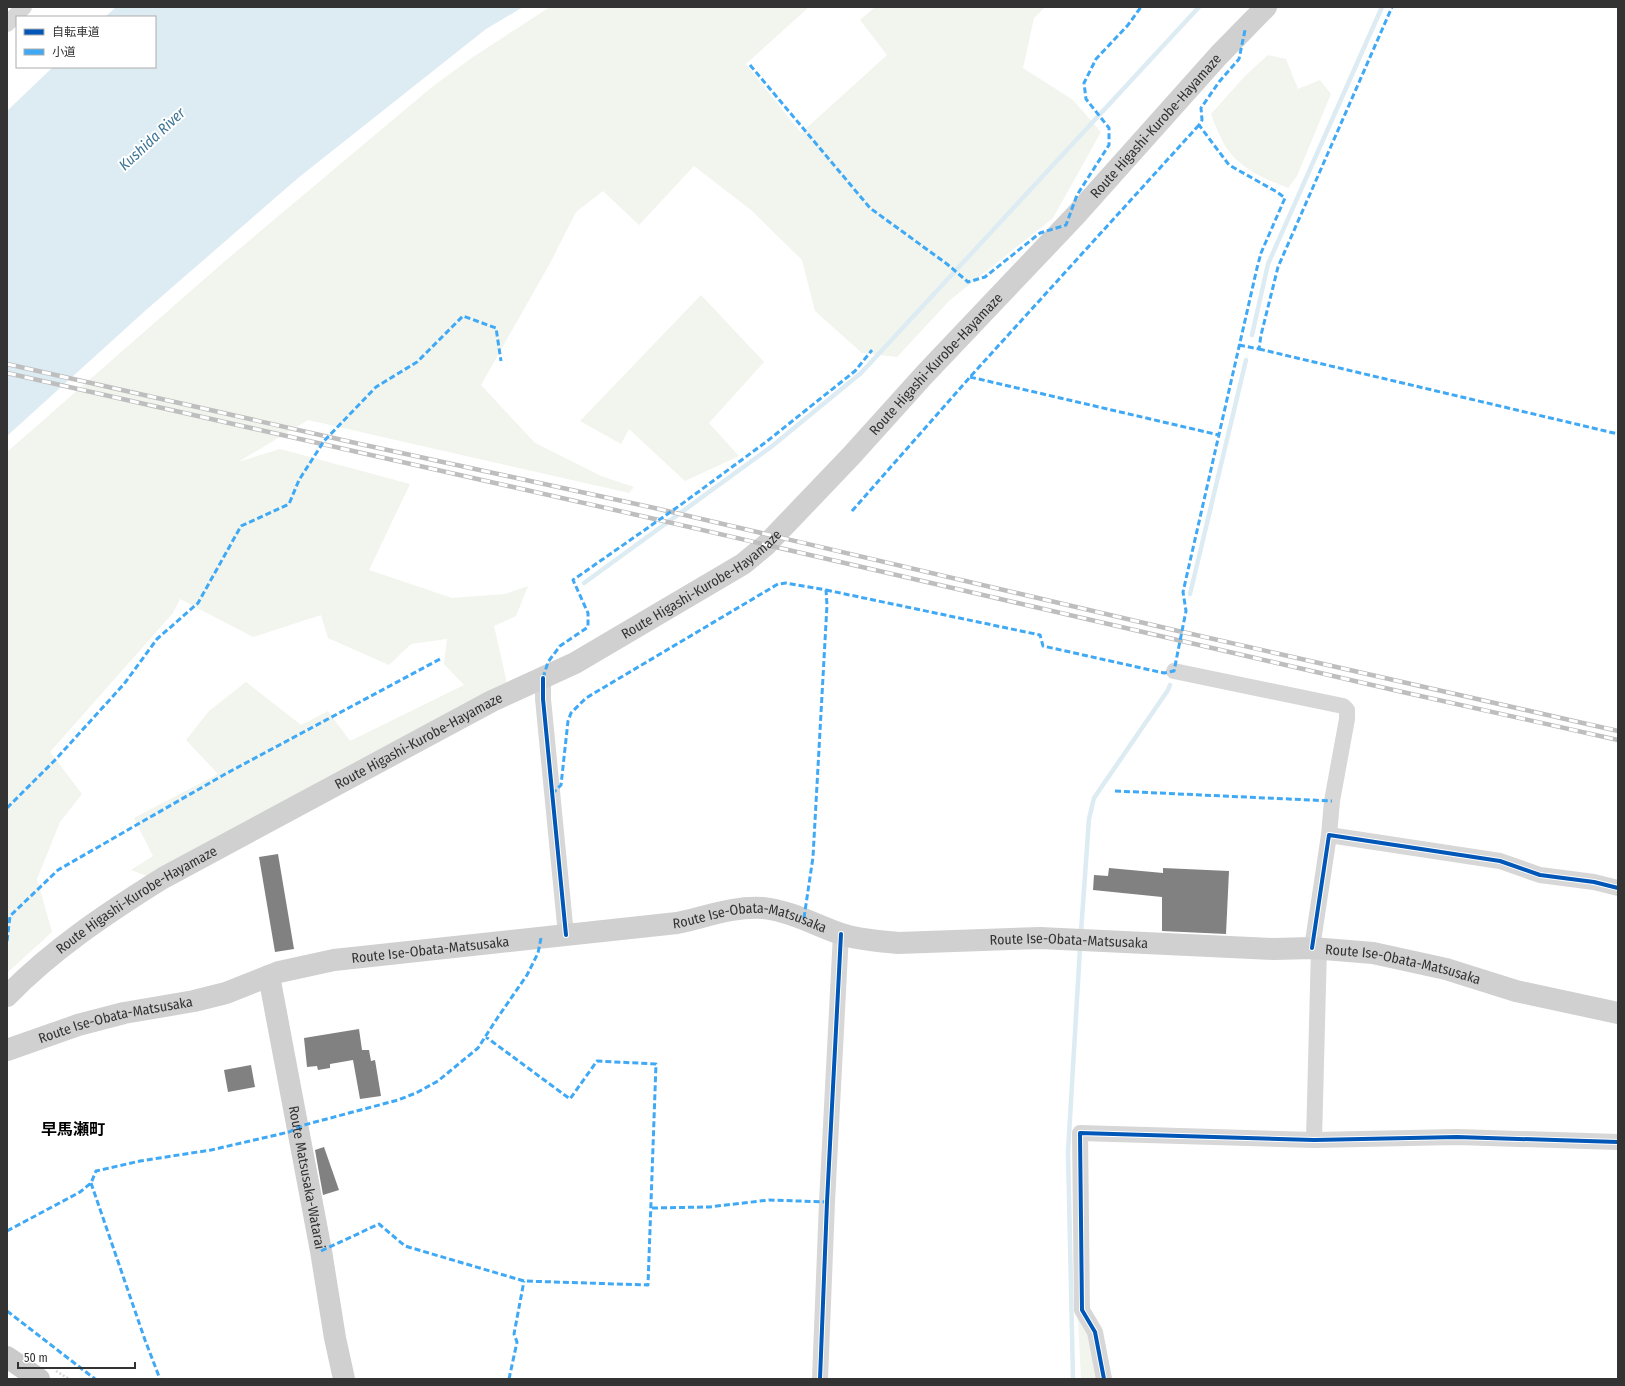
<svg xmlns="http://www.w3.org/2000/svg" width="1625" height="1386" viewBox="0 0 1625 1386" font-family="'Fira Sans Condensed','Noto Sans JP',sans-serif">
<style>
.green{fill:#f1f5ed}
.water{fill:#ddebf3}
.lines{fill:none;stroke-linecap:round;stroke-linejoin:round}
.stream{stroke:#ddebf3;stroke-width:4.5}
.building{fill:#818181}
.path{stroke:#d6d6d6;stroke-width:2.5;stroke-dasharray:2 2;stroke-linecap:butt}
.street{stroke:#d7d7d7;stroke-width:16}
.secondary{stroke:#d0d0d0;stroke-width:22}
.primary{stroke:#cacaca;stroke-width:22}
.rail-casing{stroke:#bebebe;stroke-width:4.5}
.rail{stroke:#fff;stroke-width:3;stroke-dasharray:9;stroke-linecap:butt}
.quiet{stroke:#3fa9f5;stroke-width:3;stroke-dasharray:6 3;stroke-linecap:butt}
.cycleway-casing{stroke:#fff;stroke-width:6}
.cycleway{stroke:#0057b8;stroke-width:4}
.labels{text-anchor:middle;dominant-baseline:central;stroke-width:4;stroke-linejoin:round;paint-order:stroke}
.street-label{font-size:14px;fill:#333;stroke:#fff}
.water-label{font-size:15px;font-style:italic;fill:#3f7597;stroke:#fff}
.quarter-label{font-size:16px;font-weight:bold;fill:#000;stroke:#fff}
</style>
<rect width="100%" height="100%" fill="#fff"/>
<path class="green" d="M550 7H809L746 64 801 133 887 55 860 20 875 7H1045L1034 18 1023 68 1073 100 1101 132 1053 218 950 300 897 357 862 353 815 311 802 260 751 210 694 166 639 225 603 191 576 212 549 265 481 385 535 443 601 476 634 487 629 493 308 420 238 462 280 449 410 484 369 570 452 598 505 594 528 586 516 616 494 626 507 683 147 876 131 870 153 856 134 818 218 774 186 740 209 711 246 682 301 725 328 711 350 741 464 685 444 664 447 639 411 644 389 665 328 638 321 615 253 637 180 599 173 613 50 752 82 794 60 822 37 879 52 932 7 973V452L225 261 432 87 473 57Z
M1268 55 1286 59 1298 89 1320 80 1331 94 1297 176 1288 188C1263 178 1235 167 1222 140 1218 132 1214 123 1211 114L1245 76Z
M701 295 764 362 709 423 739 456 685 481 629 429 621 444 580 421Z
M1078 1318 1089 1334 1098 1379H1081Z"/>
<path class="water" d="M116 7H523L486 29 298 178 146 310 7 436V111L53 67H155V17H105Z"/>
<g class="lines">
<path class="stream" d="M1252 335 1268 264 1382 7
M584 583 771 447 861 373 1199 7
M1190 594 1246 360
M1081 932 1089 819 1094 798 1168 690 1170 685
M1073 1379 1068 1152 1080 948"/>
</g>
<path class="building" d="M278 854 294 949 275 952 259 857Z
M1109 868 1163 873V868L1229 871 1226 934 1162 931V897L1093 890 1094 875 1108 876Z
M359 1029 362 1050H369L371 1061 375 1060 381 1096 360 1099 353 1060 330 1064V1068L318 1070 317 1066 307 1067 304 1038Z
M251 1065 255 1087 228 1092 224 1070Z
M324 1147 339 1190 323 1195 315 1150Z"/>
<g class="lines">
<path class="path" d="M56 1371 69 1379"/>
<path class="street" d="M7 24 24 7
M1174 671 1343 706 1347 710V719L1332 801 1329 835
M543 678V699L566 935
M1312 948 1329 835 1500 861 1540 875 1594 882 1618 888
M1314 1140 1319 948
M820 1379 827 1202 841 934
M1104 1379 1095 1332 1082 1310 1080 1133 1314 1140 1457 1137 1618 1142"/>
<g class="secondary">
<path id="s1" d="M269 976 321 1251 335 1338 344 1379"/>
<path id="s2" d="M7 996C53 949 107 913 163 878L492 701 575 663 743 564 766 545 851 456 925 374 1075 216 1219 55 1266 7"/>
<path id="s3" d="M7 1050 78 1025 124 1013 194 1001 226 993 279 972 334 960 677 923C706 917 733 906 763 908 791 911 815 925 841 934 859 940 879 941 898 943L1040 938 1274 949 1312 948 1373 953 1446 969 1516 991 1618 1013"/>
</g>
<path class="primary" d="M7 1357 39 1379"/>
<g class="rail-casing">
<path id="rail" d="M7 364 360 444 659 509 1174 630 1618 731
M7 373 646 517 1398 691 1618 740"/>
</g>
<use href="#rail" class="rail"/>
<path class="quiet" d="M750 65 870 208 947 264 968 282 985 277 1040 233 1066 225 1077 195 1109 145V128L1086 99 1084 83 1096 59 1128 25 1141 7
M1239 345 1259 349 1261 335 1278 267 1392 7
M1259 349 1618 434
M970 377 1219 435
M852 511 970 377 1199 125
M826 590 1040 635 1043 646 1164 673 1174 671 1186 611 1183 592 1257 268 1261 253 1285 198 1277 192 1229 165 1199 125 1202 120 1201 108 1219 82 1239 59 1245 30
M543 678 548 662 560 646 588 627V613L573 580 679 506 766 442 855 371 872 350
M1115 791 1332 801
M552 794 561 785 568 721 571 713 586 698 778 584 786 583 826 590 827 605 813 857 804 918
M7 808 56 759 124 684 157 639 198 603 241 526 289 504 299 480 324 441 376 387 417 362 463 316 496 328 501 361
M7 941 10 916 58 870 227 773 442 658
M91 1183 145 1340 160 1379
M652 1208 709 1207 769 1200 827 1202
M7 1231 80 1192 91 1183 96 1171 140 1161 211 1150 289 1132 304 1125 398 1100 416 1093 438 1081 478 1048 496 1020 527 975 538 953 541 938
M321 1251 379 1224 405 1246 524 1281 648 1285 656 1064 597 1061 570 1099 486 1037
M7 1311 95 1379
M509 1379 517 1342 514 1334 524 1281"/>
<g class="cycleway-casing">
<path id="cycleway" d="M543 678V699L566 935
M1312 948 1329 835 1500 861 1540 875 1594 882 1618 888
M820 1379 827 1202 841 934
M1104 1379 1095 1332 1082 1310 1080 1133 1314 1140 1457 1137 1618 1142"/>
</g>
<use href="#cycleway" class="cycleway"/>
</g>
<g class="labels">
<g class="street-label">
<text stroke="none"><textPath href="#s2" startOffset="1458">Route Higashi-Kurobe-Hayamaze</textPath></text>
<text stroke="none"><textPath href="#s2" startOffset="1134">Route Higashi-Kurobe-Hayamaze</textPath></text>
<text stroke="none"><textPath href="#s2" startOffset="810">Route Higashi-Kurobe-Hayamaze</textPath></text>
<text stroke="none"><textPath href="#s2" startOffset="486">Route Higashi-Kurobe-Hayamaze</textPath></text>
<text stroke="none"><textPath href="#s2" startOffset="162">Route Higashi-Kurobe-Hayamaze</textPath></text>
<text stroke="none"><textPath href="#s3" startOffset="760">Route Ise-Obata-Matsusaka</textPath></text>
<text stroke="none"><textPath href="#s3" startOffset="1084">Route Ise-Obata-Matsusaka</textPath></text>
<text stroke="none"><textPath href="#s3" startOffset="437">Route Ise-Obata-Matsusaka</textPath></text>
<text stroke="none"><textPath href="#s3" startOffset="1420">Route Ise-Obata-Matsusaka</textPath></text>
<text stroke="none"><textPath href="#s3" startOffset="113">Route Ise-Obata-Matsusaka</textPath></text>
<text stroke="none"><textPath href="#s1" startOffset="205">Route Matsusaka-Watarai</textPath></text>
</g>
<g class="water-label">
<text transform="translate(152 139) rotate(-43)">Kushida River</text>
</g>
<g class="quarter-label">
<text x="73" y="1129">早馬瀬町</text>
</g>
</g>
<rect width="1625" height="1386" fill="none" stroke="#333333" stroke-width="16"/>
<rect x="16" y="16" width="140" height="52" fill="#ffffff" stroke="#adadad"/>
<rect x="24" y="29" width="20" height="6" fill="#0057b8" stroke="#adadad"/>
<text x="52" y="36" font-size="12" fill="#333333">自転車道</text>
<rect x="24" y="49" width="20" height="6" fill="#3fa9f5" stroke="#adadad"/>
<text x="52" y="56" font-size="12" fill="#333333">小道</text>
<path d="M18 1362v6h117v-6" fill="none" stroke="#333333" stroke-width="2"/>
<text x="24" y="1362" font-size="12" fill="#333333" stroke="#ffffff" stroke-width="3" paint-order="stroke">50 m</text>
</svg>
